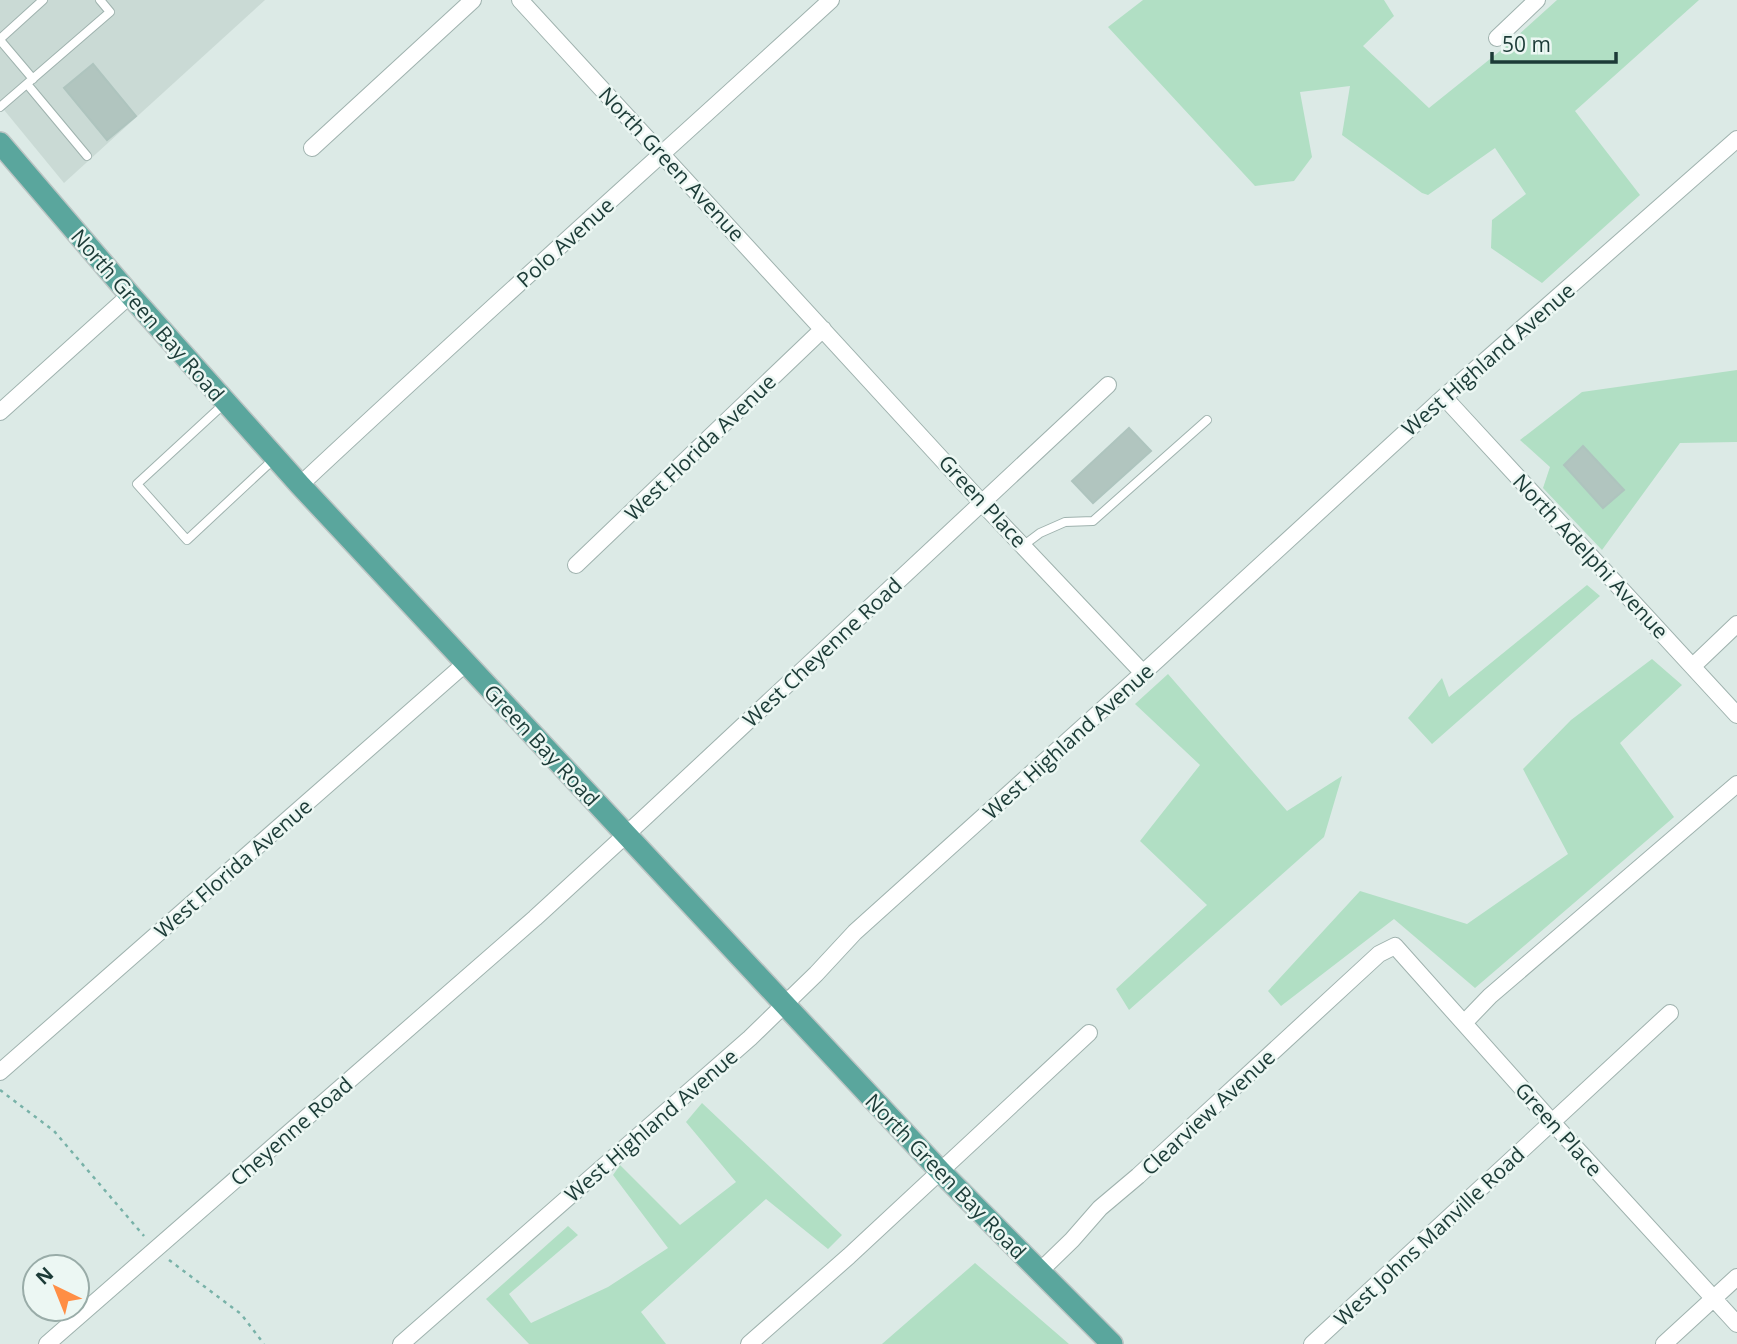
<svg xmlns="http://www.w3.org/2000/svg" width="1737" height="1344" viewBox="0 0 1737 1344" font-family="'Open Sans',sans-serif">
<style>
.built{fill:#cadad5}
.green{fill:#b1dfc4}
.building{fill:#b1c5bf;stroke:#aec4be;stroke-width:2}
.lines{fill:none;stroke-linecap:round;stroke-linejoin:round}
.lane-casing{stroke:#9fb2ae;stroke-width:10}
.street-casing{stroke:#9fb2ae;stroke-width:18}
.primary-casing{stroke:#bbc4c3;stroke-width:24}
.path{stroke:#78b2a8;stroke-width:2.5;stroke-dasharray:3.5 5;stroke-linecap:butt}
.lane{stroke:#fff;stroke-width:8}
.street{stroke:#fff;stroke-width:16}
.primary{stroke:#5aa69d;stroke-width:21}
.labels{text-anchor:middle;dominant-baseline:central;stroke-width:5;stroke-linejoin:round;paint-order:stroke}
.street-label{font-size:21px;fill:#1c3b37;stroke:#ecf7f3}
</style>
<rect width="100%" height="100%" fill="#dceae6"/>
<path class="built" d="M0 0H265L64 183 0 105Z"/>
<path class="green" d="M1143 0H1384L1394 16 1363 46 1429 108 1505 47 1557 0H1699L1575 111 1640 195 1542 283 1491 248 1492 220 1526 194 1495 148 1428 195 1422 193 1342 135 1350 86 1300 92 1312 157 1294 181 1255 186 1108 27Z
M1737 370V442L1680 443 1602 550 1543 488 1550 467 1520 440 1582 392Z
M1587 585 1600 596 1432 744 1408 718 1442 678 1449 697Z
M1652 659 1682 685 1620 743 1674 817 1475 988 1394 919 1281 1006 1268 991 1360 891 1467 924 1568 854 1523 769 1571 720Z
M1168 674 1287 811 1342 776 1324 837 1129 1010 1116 989 1207 905 1140 841 1200 765 1135 704Z
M702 1103 842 1235 828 1249 766 1199 641 1312 666 1344H529L486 1299 568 1226 578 1235 509 1294 531 1323 608 1287 668 1248 613 1175 620 1165 680 1225 736 1182 686 1122Z
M975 1263 1069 1344H882Z"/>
<path class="building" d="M93 64 136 116 107 140 64 88Z
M1129 428 1151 451 1093 503 1072 481Z
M1583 446 1624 490 1603 508 1564 465Z"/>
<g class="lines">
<g class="lane-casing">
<path id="lane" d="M0 39 43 0
M0 40 33 79
M27 84 87 156
M0 107 110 12 100 0
M225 403 137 484 187 540 275 458
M1024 545 1040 533 1065 522 1093 521 1207 420"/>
</g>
<g class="street-casing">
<path id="street" d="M520 0 982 503 1143 673
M1497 38 1537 0
M312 148 473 0
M1444 397 1737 715
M0 412 130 295
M300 485C475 321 654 162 831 0
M576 565 823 329
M1693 666 1737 624
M1464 1023 1490 996 1737 784
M0 1072 466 663
M1039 1272 1072 1240 1100 1208 1138 1176 1379 954 1395 946 1552 1122 1737 1324
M47 1344 535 918 642 820 1108 385
M401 1344 750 1038 816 974 855 932 1143 673 1444 397 1737 139
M749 1344 849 1256 1089 1033
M1312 1344 1670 1013
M1664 1344 1737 1277"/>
</g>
<g class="primary-casing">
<path id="primary" d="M0 143 130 295 300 485 941 1172 1112 1344"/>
</g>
<path class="path" d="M0 1090 54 1131 144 1236
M169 1260 241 1314 264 1344"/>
<use href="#lane" class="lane"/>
<use href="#street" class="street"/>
<use href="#primary" class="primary"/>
</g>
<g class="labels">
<g class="street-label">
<text transform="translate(672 164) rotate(47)">North Green Avenue</text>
<text transform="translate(565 242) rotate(-42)">Polo Avenue</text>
<text transform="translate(148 315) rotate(49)">North Green Bay Road</text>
<text transform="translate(1488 359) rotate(-41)">West Highland Avenue</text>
<text transform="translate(700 447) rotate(-44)">West Florida Avenue</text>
<text transform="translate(983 501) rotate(47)">Green Place</text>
<text transform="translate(1591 556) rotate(47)">North Adelphi Avenue</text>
<text transform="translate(822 652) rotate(-43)">West Cheyenne Road</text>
<text transform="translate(1068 741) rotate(-42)">West Highland Avenue</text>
<text transform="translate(542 745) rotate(47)">Green Bay Road</text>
<text transform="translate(233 868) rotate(-41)">West Florida Avenue</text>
<text transform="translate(1208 1112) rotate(-43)">Clearview Avenue</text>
<text transform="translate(651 1125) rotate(-41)">West Highland Avenue</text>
<text transform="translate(1559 1129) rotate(48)">Green Place</text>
<text transform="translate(291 1131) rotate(-41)">Cheyenne Road</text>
<text transform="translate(946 1176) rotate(46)">North Green Bay Road</text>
<text transform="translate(1429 1236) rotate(-43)">West Johns Manville Road</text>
</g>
</g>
<g transform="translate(56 1288) rotate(317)"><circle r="33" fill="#ecf7f3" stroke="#99aca8" stroke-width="2"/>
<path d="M0-5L12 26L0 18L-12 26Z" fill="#ff8e45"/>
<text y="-10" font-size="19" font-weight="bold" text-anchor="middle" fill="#1c3b37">N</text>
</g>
<path d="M1492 52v10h124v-10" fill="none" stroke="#1c3b37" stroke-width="3.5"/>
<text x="1502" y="52" font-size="21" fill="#1c3b37" stroke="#ecf7f3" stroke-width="5" paint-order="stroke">50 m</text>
</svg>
